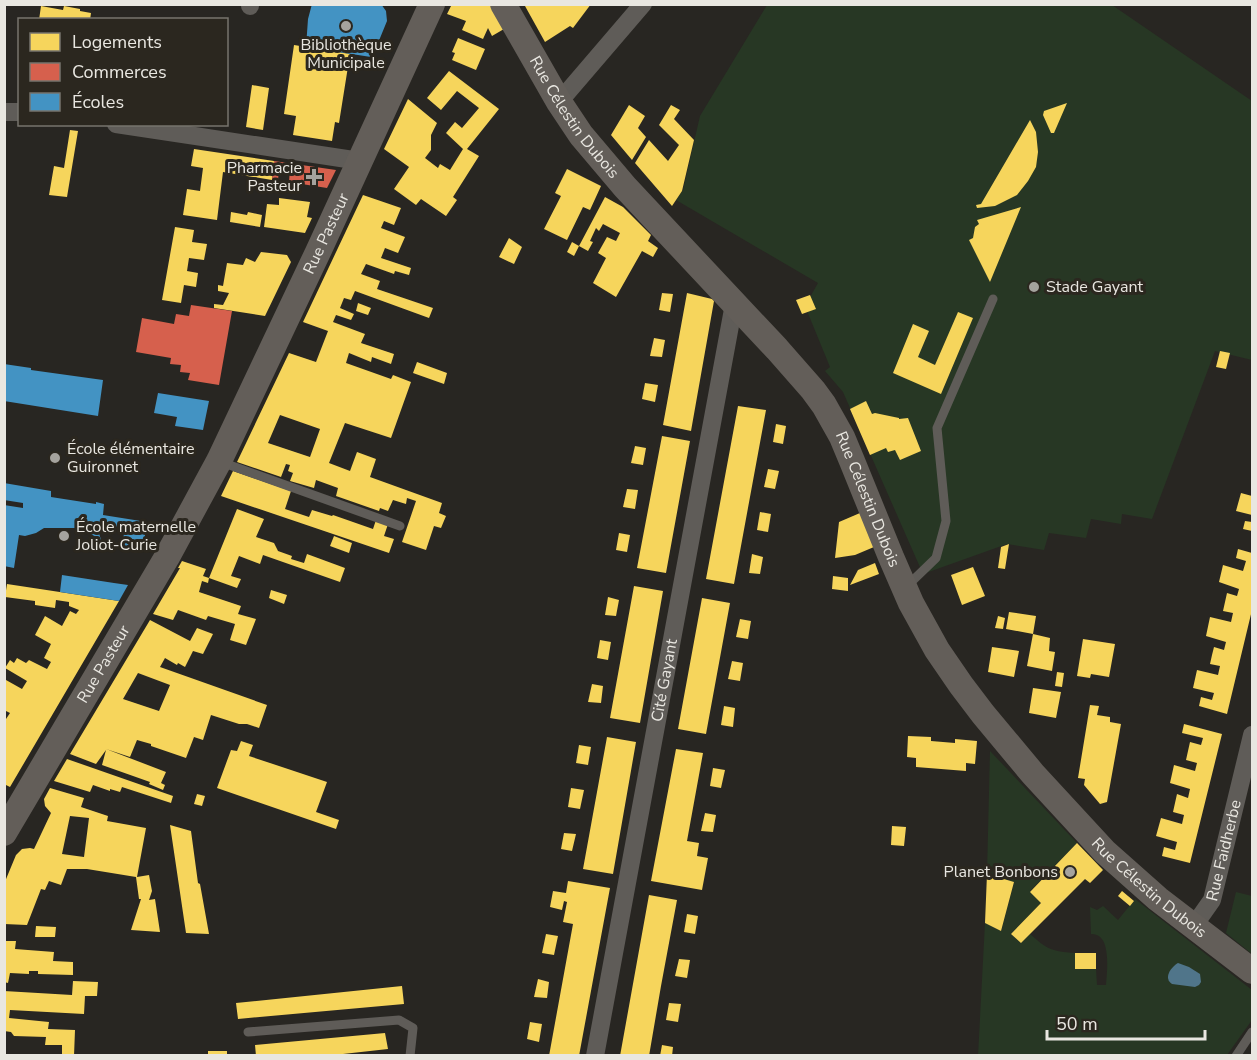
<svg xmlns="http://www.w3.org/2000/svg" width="1257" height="1060" viewBox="0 0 1257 1060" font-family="'Nunito Sans',sans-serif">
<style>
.green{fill:#273724}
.water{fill:#50758a}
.homes{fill:#f6d55c;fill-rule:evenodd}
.shops{fill:#d6604d}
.schools{fill:#4393c3}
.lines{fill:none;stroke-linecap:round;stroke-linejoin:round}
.lane{stroke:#5f5c58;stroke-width:9}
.street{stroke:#5f5c58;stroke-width:18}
.secondary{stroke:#635e59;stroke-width:26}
.poi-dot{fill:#a5a39e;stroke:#2b271f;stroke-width:2}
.labels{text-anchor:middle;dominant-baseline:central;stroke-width:6;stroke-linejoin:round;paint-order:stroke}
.poi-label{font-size:16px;fill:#e9e7e1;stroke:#2b271f;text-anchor:start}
.street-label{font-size:16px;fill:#e9e7e1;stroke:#2b271f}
</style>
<rect width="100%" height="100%" fill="#282622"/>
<path class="green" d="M767 5H1112L1252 101V360L1215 351 1152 519 1122 514 1121 524 1091 519 1086 538 1049 533 1044 550 1007 544 923 574 843 392 825 371 830 367 805 306 818 283 676 200 683 190 700 116Z
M990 751 1077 843 1030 891 1041 903 1011 934 1021 943 1030 934C1048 950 1051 951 1075 953V969H1096L1097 985H1106C1107 971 1112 933 1091 934L1090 907 1097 910 1103 906 1118 920 1135 899 1252 990V1020L1227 1055 978 1056 985 923 1001 931 1014 883 987 874Z
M1236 892 1252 896V954L1226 933Z"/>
<path class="water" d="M1178 963 1189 967 1200 974 1201 982 1199 985 1195 987 1172 984C1163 978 1171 967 1178 963Z"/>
<path class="homes" d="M452 4H491L504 29 492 36 488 28 483 39 462 30 466 21 447 14Z
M526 4H591L573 28 570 26 545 42 525 6Z
M41 6 63 10 64 6 80 9V11L91 13 90 20H39Z
M458 38 485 49 476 70 452 60 455 53 452 52Z
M294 45 350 54 339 123 335 122 332 141 293 135 296 116 284 114Z
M449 71 499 109 467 149 479 156 453 197 457 200 446 216 421 199 416 205 394 189 409 167 384 149 408 99 437 123 431 135V150L425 158 438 168 440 164 450 170 463 149 446 133 455 122 462 128 479 108 457 91 441 110 427 98Z
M252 85 269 88 263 130 246 127Z
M1067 103 1054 133H1051L1043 115 1044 111Z
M629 105 645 116 638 128 646 137 632 160 611 135Z
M671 105 680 110 674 119 694 140 682 191 672 206 635 163 649 140 668 161 679 145 659 125Z
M1030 120 1036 132 1038 152 1036 167 1028 181 1017 195 995 206 977 208 976 205 981 204Z
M70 130 78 131 67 197 49 195 54 166 64 168Z
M194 149 274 161 272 180 223 172 217 220 183 215 187 189 200 191 203 168 191 166Z
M567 169 601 186 590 210 583 207 567 240 544 229 561 196 555 193Z
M363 195 401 208 394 225 384 221 381 228 405 237 398 253 385 248 381 258 411 268 409 275 395 271 394 274 366 264 361 274 380 281 377 289 433 308 429 318 355 291 351 300 344 298 340 308 354 314 351 320 336 315 333 322 365 334 361 343 394 354 391 364 372 357 371 362 349 353 346 363 391 379 393 375 411 382 391 438 345 423 329 463 350 471 357 452 376 459 370 477 442 503 439 513 446 516 441 528 434 526 426 550 402 542 416 501 407 498 406 504 393 500 388 511 380 508 379 511 336 496 338 488 316 480 314 488 290 481 293 473 288 471 290 465 286 464 281 477 237 462 289 353 316 362 328 331 303 322ZM280 415 320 429 310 457 268 443Z
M605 197 623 207 651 235 648 241 658 248 653 257 642 251 616 297 593 283 606 258 598 253 607 237 616 241 620 233 603 224 599 231 596 228 590 241 593 242 588 251 579 246Z
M279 198 310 202 307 217 312 218 305 233 264 227 267 204 279 205Z
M1021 207 990 282 969 240 973 238 975 227 979 224 977 220Z
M231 212 247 215 248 212 262 215 260 227 230 222Z
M175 227 194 230 192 242 207 244 204 260 189 258 187 271 198 273 196 287 184 285 181 303 162 300Z
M509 238 522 247 514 264 499 257Z
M572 242 579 246 574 256 567 252Z
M261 252 287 255 291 262 265 316 214 308V304L223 305 229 293 218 291V285L223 286 227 263 243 265 246 258 255 262Z
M662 293 673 294 670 312 659 310Z
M687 293 712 299 714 301 691 431 663 425Z
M810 295 816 309 802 314 796 300Z
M358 303 371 308 368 315 356 311Z
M958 312 973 318 941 394 893 373 913 324 929 331 918 357 935 365Z
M654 338 665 340 662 357 650 356Z
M1220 351 1230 353 1226 369 1216 367Z
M417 362 447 373 444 384 413 373Z
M645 383 658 385 655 402 642 399Z
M866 401 872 414 875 413 899 418V419L908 418 921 451 900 460 895 450 888 452 886 448 870 455 850 409Z
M738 406 766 410 734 584 706 579Z
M776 424 786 426 783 444 773 442Z
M662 436 690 441 666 573 637 568Z
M635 446 646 448 643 465 631 463Z
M768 469 779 471 775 489 764 487Z
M233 471 291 491 285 509 309 517 312 510 332 516 333 515 373 529 376 520 388 524 384 536 394 539 389 553 221 496Z
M627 489 638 490 635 509 623 507Z
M1241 493 1252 496V515L1236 511Z
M237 509 264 519 256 537 274 543 278 551 292 556 291 559 304 563 307 554 345 568 340 582 263 555 260 564 239 556 231 576 241 579 237 588 209 578Z
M760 512 771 514 768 532 757 530Z
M860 513 874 547 855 555 835 558 839 522Z
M1245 521 1252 522V531L1243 529Z
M619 533 630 535 627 552 616 550Z
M334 536 352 543 349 553 330 546Z
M1009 544 1005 569 998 568 1001 547Z
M1238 549 1252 553V610L1227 714 1199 706 1201 697 1212 700 1214 693 1193 688 1197 670 1218 675 1220 666 1210 664 1212 655 1214 647 1224 650 1226 642 1206 636 1210 617 1231 622 1233 613 1223 611 1227 593 1237 596 1239 589 1219 582 1223 565 1243 571 1246 561 1236 558Z
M752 554 763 557 760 574 749 573Z
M182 561 206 569 203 576 209 578 208 583 202 581 199 592 241 606 238 614 256 619 246 645 230 640 235 624 208 616 206 620 178 610 173 620 153 614 180 568H178Z
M875 563 879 574 850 585 858 570Z
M973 567 985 596 962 605 951 575Z
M833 576 848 578V591L832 589Z
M7 584 119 601 10 787 4 784V722L10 713 4 710V683L6 680 22 689 27 681 5 668 10 660 14 663 17 658 26 663 29 660 47 669 51 662 44 658 51 644 35 635 45 616 62 626 70 611 76 614 79 610 69 606V602L56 600 55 608 35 605V601L5 597Z
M634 586 663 591 640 723 610 718Z
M271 590 287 595 284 604 269 598Z
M608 597 619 600 616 616 605 615Z
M702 598 730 603 706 734 678 729Z
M1009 612 1036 616 1033 634 1050 638 1049 651 1055 652 1052 671 1027 666 1033 634 1006 629Z
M998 616 1005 618 1003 629 995 628Z
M740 619 751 621 748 639 736 637Z
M150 620 190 641 197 628 213 634 203 654 193 651 185 667 178 663 177 665 165 658 160 667 267 705 259 728 247 724H239L211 715 203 740 194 737 186 758 151 746V744L137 740 130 757 106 749 166 772 161 783 165 785 163 790 149 784 150 782 102 765 106 750 96 764 70 754ZM138 673 170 685 159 711 123 699Z
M1083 639 1115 644 1109 677 1091 674 1090 678 1077 676Z
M600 640 611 642 608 660 597 658Z
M992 647 1019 651 1014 677 988 672Z
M732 661 743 663 740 681 728 679Z
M1057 672 1064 673 1062 687 1055 686Z
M592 684 603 686 601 703 588 702Z
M1033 688 1061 692 1056 718 1029 713Z
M1090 705 1099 706 1097 715 1110 717V722L1121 724 1107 802 1100 804 1084 785 1085 779 1078 778Z
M724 706 735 708 733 727 721 725Z
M1184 724 1222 734 1190 863 1162 856 1164 847 1175 850 1177 842 1156 836 1161 818 1182 824 1184 815 1173 812 1177 794 1188 798 1190 789 1170 783 1174 765 1195 771 1197 763 1186 760 1190 742 1201 745 1203 738 1182 733Z
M908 736 931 737V741L955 743V739L977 741 975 764 966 763V771L916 767V758L907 757Z
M607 737 636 742 613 874 583 869Z
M241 741 253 745 249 756 327 782 316 812 339 820 336 829 217 788 231 750 237 751Z
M579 745 591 747 588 765 576 763Z
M676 749 703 753 687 841 699 843 697 856 708 858 702 890 651 881Z
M67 759 173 796 171 803 122 787 120 792 110 789V791L93 785 90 792 54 781Z
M713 768 725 770 721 788 710 786Z
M50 788 84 798 81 807 108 816 107 821 146 828 137 877 149 875 152 891 149 900 155 899 160 932 131 930 141 899H139L136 877 87 869H67L61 885 49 881 45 890 41 889 27 925 4 924V884L16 855 22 849 30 848 34 849 51 813 45 806 44 799ZM70 816 89 818 84 857 62 854Z
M571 788 584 790 580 809 568 807Z
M197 794 205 796 202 806 194 804Z
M705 813 716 815 713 832 701 831Z
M170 825 191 831 198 883 200 884 209 934 186 933Z
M892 826 906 827 904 846 891 845Z
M564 833 576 834 572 851 561 849Z
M1077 843 1103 870 1090 883 1085 879 1021 943 1011 934 1041 903 1030 892Z
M987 874 1014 882 1001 931 985 923Z
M568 881 610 888 579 1056H549L573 924 563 922 567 902 564 901 562 910 550 907 553 891 566 893Z
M1122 891 1134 901 1130 906 1118 896Z
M649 895 677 900 661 986 649 1056H620Z
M687 914 698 916 695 934 684 932Z
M36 926 56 927 55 937H35Z
M546 934 558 936 554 955 542 953Z
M4 941H16L15 949 54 952 53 961 73 962V975L38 974V971H29V974L10 973 8 983 4 982Z
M1075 953H1096V969H1075Z
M679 959 690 960 687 978 675 976Z
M538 979 549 982 547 998 534 997Z
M73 981 98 982 97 996H85L84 1014 10 1010 9 1018 49 1022 48 1029 75 1030 74 1056H62V1045H45L46 1037 14 1036 11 1032 4 1031V991L72 995Z
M402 986 404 1004 238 1019 236 1003Z
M669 1003 681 1004 678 1022 666 1020Z
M530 1022 542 1024 539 1042 527 1039Z
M385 1033 388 1049 325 1056H256L255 1045Z
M662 1045 673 1047 672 1056H660Z
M208 1051H227V1056H208Z"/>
<path class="shops" d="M274 161 336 170 327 188 289 182 290 169 279 167 278 181 272 180Z
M191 305 232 311 219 385 188 380 190 373 180 372 181 365 170 364 171 358 136 352 142 318 174 324 176 314 189 316Z"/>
<path class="schools" d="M312 4H381L386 11 387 21 378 43 374 42 371 57 306 47 308 19Z
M4 364 31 368V370L103 380 98 416 4 401Z
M158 393 209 401 203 430 175 426 177 417 154 413Z
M4 483 51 491V497L96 504V502L104 504 103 515 147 522 143 548 122 545 125 528 100 524 99 533 101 540 91 534 75 528H44L36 533 25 536 19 535 14 568 4 566V505L23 508V503L4 500Z
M62 575 114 583 128 585 119 601 60 592Z"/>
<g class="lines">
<path class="lane" d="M221 462 400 526
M907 586 936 558 946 521 937 428 993 299
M248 1032 399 1020 413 1028 410 1056
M1236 1056 1252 1032"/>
<g class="street">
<path d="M250 6V4"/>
<path d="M559 102 643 4"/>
<path d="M4 112H20"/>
<path d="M116 124 360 161"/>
<path id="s1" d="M1193 927 1212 900 1252 735"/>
<path id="s2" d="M595 1056 734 304"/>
</g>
<g class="secondary">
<path id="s3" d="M503 4 559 102 581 135 625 187 777 349 813 390 824 405 842 437 852 461 891 557 911 603 937 650 961 685 983 714 1033 774 1105 852 1158 899 1252 971"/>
<path id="s4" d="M4 833 167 557 219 461 318 252 432 4"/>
</g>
</g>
<g class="poi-dot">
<circle cx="346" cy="26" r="6"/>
<path d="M311 168h6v6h6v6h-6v6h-6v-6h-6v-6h6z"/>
<circle cx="1034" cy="287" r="6"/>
<circle cx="55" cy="458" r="6"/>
<circle cx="64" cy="536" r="6"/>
<circle cx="1070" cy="872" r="6"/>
</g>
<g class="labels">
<g class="poi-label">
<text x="346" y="45" text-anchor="middle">Bibliothèque<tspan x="346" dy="18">Municipale</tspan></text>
<text x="302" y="168" text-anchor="end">Pharmacie<tspan x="302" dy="18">Pasteur</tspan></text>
<text x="1046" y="287">Stade Gayant</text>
<text x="67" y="449">École élémentaire<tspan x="67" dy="18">Guironnet</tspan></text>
<text x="76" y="527">École maternelle<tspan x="76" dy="18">Joliot-Curie</tspan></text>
<text x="1058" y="872" text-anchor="end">Planet Bonbons</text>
</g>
<g class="street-label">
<text stroke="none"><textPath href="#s3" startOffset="134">Rue Célestin Dubois</textPath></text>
<text stroke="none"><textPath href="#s4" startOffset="681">Rue Pasteur</textPath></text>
<text stroke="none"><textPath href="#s3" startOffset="620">Rue Célestin Dubois</textPath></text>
<text stroke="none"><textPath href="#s4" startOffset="196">Rue Pasteur</textPath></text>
<text stroke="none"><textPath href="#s2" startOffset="382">Cité Gayant</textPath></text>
<text stroke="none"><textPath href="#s1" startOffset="84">Rue Faidherbe</textPath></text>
<text stroke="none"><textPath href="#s3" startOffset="1106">Rue Célestin Dubois</textPath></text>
</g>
</g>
<rect width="1257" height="1060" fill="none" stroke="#e9e7e1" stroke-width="12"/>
<rect x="18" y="18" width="210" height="108" fill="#2b271f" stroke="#77746d" stroke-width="1.5"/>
<rect x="30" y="33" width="30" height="18" fill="#f6d55c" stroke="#77746d" stroke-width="1.5"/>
<text x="72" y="48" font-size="18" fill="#e9e7e1">Logements</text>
<rect x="30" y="63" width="30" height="18" fill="#d6604d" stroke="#77746d" stroke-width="1.5"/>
<text x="72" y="78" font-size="18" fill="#e9e7e1">Commerces</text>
<rect x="30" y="93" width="30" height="18" fill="#4393c3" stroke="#77746d" stroke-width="1.5"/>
<text x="72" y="108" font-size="18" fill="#e9e7e1">Écoles</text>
<path d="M1047 1030v9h158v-9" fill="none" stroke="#e9e7e1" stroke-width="3"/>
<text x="1056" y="1030" font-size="18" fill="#e9e7e1" stroke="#2b271f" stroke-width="4.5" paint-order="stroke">50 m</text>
</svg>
